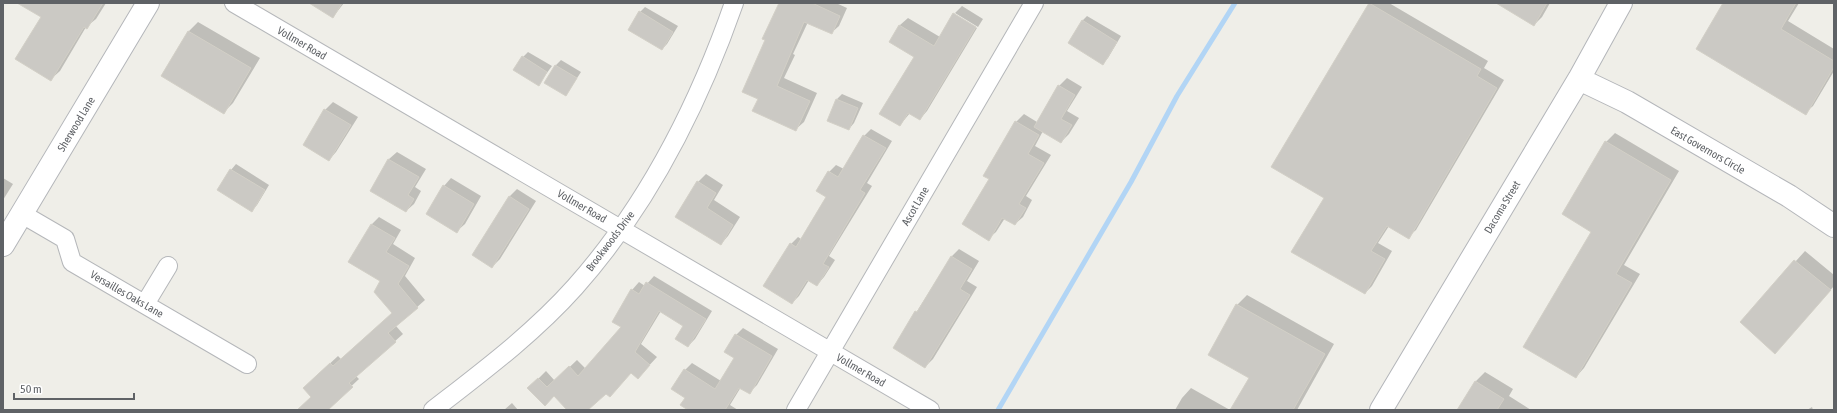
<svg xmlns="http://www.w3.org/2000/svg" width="1837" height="413" viewBox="0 0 1837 413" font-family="'Asap Condensed',sans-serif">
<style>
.shadow{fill:#0003}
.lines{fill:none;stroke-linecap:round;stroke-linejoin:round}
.stream{stroke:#b2d5f5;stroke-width:5}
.building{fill:#cbc9c4;stroke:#d3d0c7}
.street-casing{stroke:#b5b7ba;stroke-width:20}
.secondary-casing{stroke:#b4b6ba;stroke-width:24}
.street{stroke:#fff;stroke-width:18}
.secondary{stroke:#fff;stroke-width:22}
.labels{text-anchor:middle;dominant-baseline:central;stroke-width:3;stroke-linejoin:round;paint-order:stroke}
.street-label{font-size:11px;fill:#5f6266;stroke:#fff}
</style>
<rect width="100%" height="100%" fill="#efeee8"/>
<path class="shadow" d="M19 3H106L96 19 86 27 60 71 51 79 42 17Z
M311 3H344L333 17Z
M780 3H836L847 8 839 26 831 33 808 22 793 54 795 55 784 78 817 93 804 122 796 129 759 99 767 40Z
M1370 3H1389L1488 61 1484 68 1504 80 1416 230 1408 237 1389 226 1378 243 1392 251 1372 286 1365 293 1325 198Z
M1498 3H1550L1542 17 1534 25Z
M1724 3H1799L1788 21 1834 49V71L1813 106 1805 113Z
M962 6 983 19 978 27 955 13Z
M645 7 678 26 667 44 662 49 640 12Z
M955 13V15L977 28 927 111 920 119 910 113 900 125 915 56 891 42 900 25 908 18 940 37Z
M1087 16 1121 36 1108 58 1103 63 1082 21Z
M198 22 260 58 233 103 224 112 162 75 189 31Z
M528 52 552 66 538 85 523 57Z
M561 60 581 72 566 95 546 82 556 65Z
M1067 78 1082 87 1067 111 1079 118 1069 134 1061 142 1043 131 1035 146 1051 155 1026 196 1032 200 1023 217 1015 224 1005 218 996 232 988 239 990 179 984 175 1016 122 1024 114 1037 122 1059 86Z
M842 94 863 103 854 123 849 129 837 99Z
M333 102 358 117 336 152 329 160 325 110Z
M871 129 892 141 867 183 872 186 829 256 835 260 824 277 817 285 809 280 799 296 792 303 791 244 798 237 801 239 827 196 829 172 836 165 844 169 864 136Z
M1615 133 1679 171 1624 265 1640 274 1584 368 1576 377 1593 231 1606 142Z
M397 152 426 169 415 187 421 191 414 204 406 211 371 190 389 159Z
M236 164 269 185 257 205 252 210 231 170Z
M706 174 723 185 714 200 740 217 728 236 721 244 676 217 698 182Z
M3 178 13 184 3 200Z
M451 178 481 196 465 224 457 231 444 186Z
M517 189 536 201 500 259 492 267 509 197Z
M379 217 401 230 393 244 415 258 405 276 425 300 396 326 403 334 356 376 359 379 326 410H298L312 397V380L338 356 341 359 393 313 382 281 349 262 372 224Z
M959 249 979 261 967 281 977 287 933 359 925 367 894 348 951 257Z
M1805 251 1834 275V286L1784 343 1741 322Z
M654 276 712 311 695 339 688 346 684 325 661 311 641 344 657 357 645 370 631 372 606 392 587 410H569L554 395 529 388 546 371 555 381 577 360 586 369 623 327 632 290 639 282 645 286Z
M1247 295 1334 344 1297 410H1231L1250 377 1237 305Z
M743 328 778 349 757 385 749 393 741 387 730 405 738 410H690L686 398 685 370 692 363 721 381 735 358 736 335Z
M1485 372 1513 389 1509 396 1531 410H1466L1475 382Z
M1191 388 1230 410H1175L1182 398Z
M512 403 518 410H504Z
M1812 407 1813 410H1807Z"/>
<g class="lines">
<path class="stream" d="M998 410 1131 182 1177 96 1235 3"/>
</g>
<path class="building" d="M17 3H103L87 29 84 27 51 81 15 59 41 17Z
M309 3H342L333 18Z
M779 3H812L840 16 832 34 804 22 777 86 810 101 796 131 752 111 758 99 742 92 765 40 762 39Z
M1369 3 1481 69 1477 76 1497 88 1409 239 1387 226 1371 251 1385 259 1365 294 1291 252 1324 198 1271 167Z
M1496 3H1547L1534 26Z
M1723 3H1796L1781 29 1834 61V67L1806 115 1696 49Z
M639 11 673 32 662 50 628 30Z
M953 13 976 27 920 120 908 113 900 126 879 114 914 57 889 42 899 25 934 46Z
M1082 20 1117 42 1103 65 1068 43Z
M188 31 251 68 224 114 161 76Z
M522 56 547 72 539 86 513 70Z
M555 65 577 78 566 96 544 83Z
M1058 85 1075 95 1061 119 1072 125 1061 143 1034 127Z
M836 99 858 108 849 130 827 121Z
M324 109 351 125 329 161 303 145Z
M1015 121 1039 135 1028 154 1044 163 1019 204 1026 208 1015 225 1002 218 989 241 962 224 989 179 983 176Z
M863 135 886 148 860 190 865 193 823 264 829 267 817 286 807 280 792 304 763 286 790 243 796 247 826 197 816 191 828 171 838 177Z
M1605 141 1671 180 1616 274 1632 283 1576 378 1523 347 1591 232 1562 214Z
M388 159 419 177 408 195 414 199 406 212 370 191Z
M230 169 265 190 252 212 217 190Z
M697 181 716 193 707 208 733 225 721 245 675 217Z
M443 185 474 204 457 233 426 214Z
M509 196 529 209 492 268 472 255Z
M371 224 395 238 386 252 409 266 398 284 418 308 388 333 396 342 349 383 353 387 328 410H297L311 397 303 388 330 363 333 366 392 313 374 292 380 281 348 262Z
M951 256 972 269 960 289 970 295 925 368 893 348 915 311 917 312Z
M1794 260 1831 290 1775 354 1740 322Z
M646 282 706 319 688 347 675 339 683 326 659 311 635 352 650 365 638 379 631 373 610 397 606 394 588 410H567L554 396 545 406 527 388 538 378 547 387 569 366 578 376 621 327 612 322 631 289 639 294Z
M1236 304 1325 354 1293 410H1230L1249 378 1208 355Z
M735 334 772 356 750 394 739 388 725 410H688L680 405 685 398 671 389 684 369 715 389 734 358 724 352Z
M1475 381 1504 399 1497 410H1457Z"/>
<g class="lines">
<g class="street-casing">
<path id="street" d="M234 3 930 410
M22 214 65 239 72 262 247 364
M145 304 168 266
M433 410C482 372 533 334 575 287 648 205 698 106 734 3
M796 410 1034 3"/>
</g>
<g class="secondary-casing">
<path id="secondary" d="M1579 79 1627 102 1789 196 1834 226
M3 245 148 3
M1381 410 1579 79 1621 3"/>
</g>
<use href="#street" class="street"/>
<use href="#secondary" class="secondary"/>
</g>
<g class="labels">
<g class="street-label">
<text transform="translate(302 43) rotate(30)">Vollmer Road</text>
<text transform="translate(76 124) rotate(-59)">Sherwood Lane</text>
<text transform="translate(1708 150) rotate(30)">East Governors Circle</text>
<text transform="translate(582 206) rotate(30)">Vollmer Road</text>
<text transform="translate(915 206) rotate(-60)">Ascot Lane</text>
<text transform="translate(1502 207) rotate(-59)">Dacoma Street</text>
<text transform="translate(610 241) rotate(-53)">Brookwoods Drive</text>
<text transform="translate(127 294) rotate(30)">Versailles Oaks Lane</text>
<text transform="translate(861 370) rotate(30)">Vollmer Road</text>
</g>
</g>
<rect width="1837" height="413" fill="none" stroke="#5f6266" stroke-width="8"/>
<path d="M14 393v6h120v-6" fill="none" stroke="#5f6266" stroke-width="2"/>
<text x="20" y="393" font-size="12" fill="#5f6266" stroke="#ffffff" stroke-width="3" paint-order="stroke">50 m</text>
</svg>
